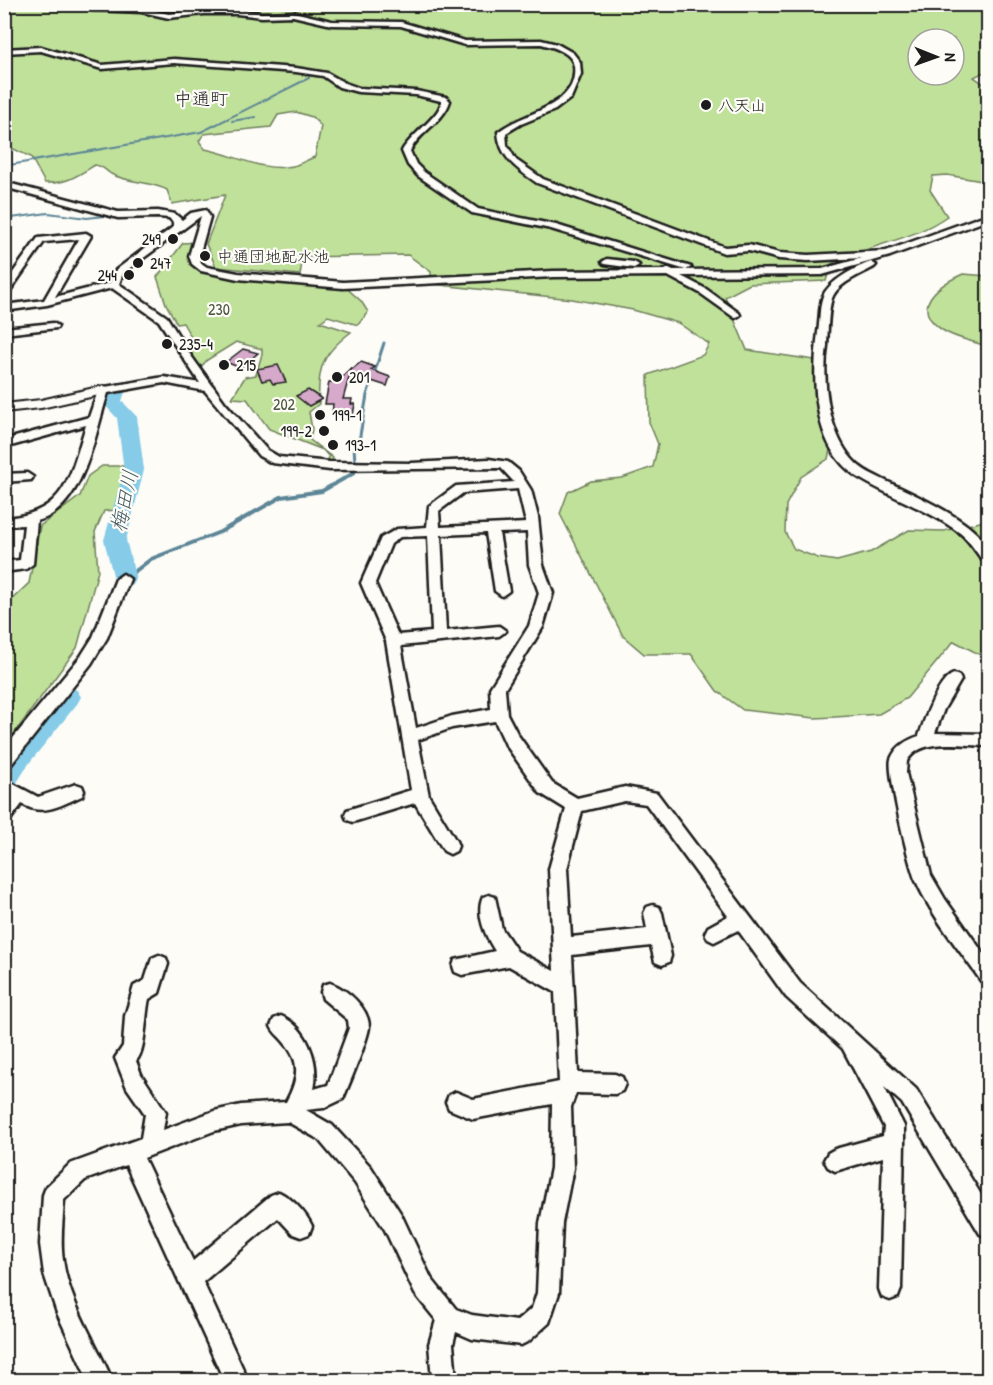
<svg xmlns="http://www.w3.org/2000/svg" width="993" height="1385" viewBox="0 0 993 1385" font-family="'Patrick Hand','Klee One',sans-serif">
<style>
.green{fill:#c0e19a;stroke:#6e7e5b;stroke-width:1.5;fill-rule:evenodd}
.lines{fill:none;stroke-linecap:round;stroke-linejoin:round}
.stream-far2{stroke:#5c8596;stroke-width:2}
.stream-far1{stroke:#5c8596;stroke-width:3}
.stream{stroke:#5c8596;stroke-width:4}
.river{fill:#86cbe7;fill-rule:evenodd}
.building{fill:#d6a9cb;stroke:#1c1c1c;stroke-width:1.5}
.minor-casing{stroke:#1c1c1c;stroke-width:5}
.tertiary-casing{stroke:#1c1c1c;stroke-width:4}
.minor{fill:#fdfcf7;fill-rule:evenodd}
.tertiary{fill:#fdfcf7;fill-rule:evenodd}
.poi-dot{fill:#1c1c1c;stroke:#fdfcf7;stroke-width:2}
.labels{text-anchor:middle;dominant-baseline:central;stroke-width:4.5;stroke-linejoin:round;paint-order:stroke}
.far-poi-label{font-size:16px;fill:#1c1c1c;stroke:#fdfcf7;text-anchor:start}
.far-park-label{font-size:16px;fill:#4d5742;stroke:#fdfcf7}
.far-quarter-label{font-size:18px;fill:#1c1c1c;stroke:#fdfcf7}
.water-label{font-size:21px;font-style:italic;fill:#415963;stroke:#fdfcf7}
</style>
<rect width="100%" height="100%" fill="#fdfcf7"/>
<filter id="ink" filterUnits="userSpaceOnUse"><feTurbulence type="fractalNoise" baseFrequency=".0167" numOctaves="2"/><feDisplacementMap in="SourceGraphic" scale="12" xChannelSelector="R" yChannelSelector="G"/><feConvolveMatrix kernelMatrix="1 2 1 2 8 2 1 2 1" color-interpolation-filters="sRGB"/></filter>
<g filter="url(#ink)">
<path class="green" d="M5 5H988V70L974 77 988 87V182L947 175 933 176 930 190 947 216C912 241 869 244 831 264L826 281 750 284 725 297 747 350 821 361 831 445 828 459 801 477 786 505 785 532 794 549 818 558 837 561 871 552 909 530 944 531 988 520V659L954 641 907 698 879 714 835 717 815 718 743 710 717 691 691 654H644L623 636 560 514 568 492 591 481 622 478 653 467 658 444 649 422 648 375 703 355 709 344 678 323 633 310 572 299 431 284V272L408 255 303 257 300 275 216 267 206 244 225 195 172 204 167 190C150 181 128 183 111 174 105 170 103 166 95 165 77 176 66 184 45 183L31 157 5 145ZM918 39H954V75H918ZM296 112 312 117 321 126 315 157C308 159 301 164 293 166 264 173 233 154 205 149L199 141 204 134 271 127 278 115Z
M198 242 194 256 204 269 343 285 361 301 368 312 358 325 328 316 320 322 351 332C322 354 317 368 319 404L309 412 312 429 310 440 333 458 330 466H326L329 457 323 450 269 429 247 399 232 398 245 377 256 375 262 354V349L236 342 207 360 200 368 185 348 195 344 183 323 177 324 166 304 157 277 183 243Z
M963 274 988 276V347C974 341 957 339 944 331 907 308 938 285 963 274Z
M102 466H127L116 510 104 511 95 532 98 571 77 648 5 746V606L29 583 40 526 80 496 88 476Z"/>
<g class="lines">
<path class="stream-far2" d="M232 121 256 117
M4 166 201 132 309 78 308 74
M4 219 48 213 87 218 113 215"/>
<path class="stream-far1" d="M355 462 354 447 359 441 367 395 384 343"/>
<path class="stream" d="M355 461V464
M125 579 151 559 220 532 281 497 322 491 354 473"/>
<path class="river" d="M116 386 123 388 125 392 122 401 137 417 144 470 126 540 136 579 133 585 125 587 117 585 114 579 104 540 124 470 117 418 102 402 109 388Z
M68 687 77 690 81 697 77 704 30 762 14 787 4 790V756L59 690Z"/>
</g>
<path class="building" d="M243 349 258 353 240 368 226 362Z
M361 362 375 367 371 370 390 377 387 386 350 374 343 399H352L351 404H355L353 415 332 416 333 404H325L329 382H338L352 367 351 370Z
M278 365 286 382 273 384 270 379 262 381 257 369Z
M308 390 322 399 309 406 296 396Z"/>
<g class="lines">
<g class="minor-casing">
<path id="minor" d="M79 4 142 8 169 14 204 10H237L262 13 293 12 332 21 401 22 465 41 541 40 557 44 573 53 580 62 581 74 571 98 555 110 521 124 506 133 507 145 516 160 543 179 725 247 749 245 779 253 808 255 886 251 988 214V220L890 256 822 275 681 276 706 289 739 313 740 315 735 318 700 293 668 276 553 277 343 288 238 279 201 271 192 264 189 256 201 216 123 273 119 284 167 317 189 353 225 403 267 450 279 457 330 462 412 463 489 459 508 462 519 471 531 490 538 517 543 565 553 593 543 627 505 689 507 714 518 735 552 783 577 798 625 787 657 793 800 983 916 1089 988 1206V1237L980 1234 902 1103 884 1087 904 1126V1143L901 1289 898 1297 890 1300 882 1297 879 1289 883 1157 835 1171 828 1167 824 1160 828 1153 835 1149 883 1136 884 1127 843 1049 786 997 738 930 714 942 708 939 705 933 708 927 728 916 646 804 625 801 582 811 567 869 571 937 647 929 644 913 647 907 653 905 659 907 662 913 671 956 669 962 662 965 655 962 651 946 572 955 578 1073 615 1074 622 1077 625 1084 622 1091 615 1094 576 1093 571 1107 573 1168 562 1223 559 1293 549 1323 529 1341 521 1345 472 1339 456 1332 453 1344 456 1380H432L429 1344 436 1320 415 1294 385 1230 355 1183 318 1139 288 1122 241 1125 214 1131 144 1158 193 1261 271 1195 279 1192C292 1198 306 1213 312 1226L309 1234 301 1237 293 1234 278 1218 203 1282 248 1380H224L126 1165 85 1180 64 1200C63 1220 60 1240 63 1260 69 1303 96 1341 112 1380H88L57 1313 44 1274 40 1244 43 1195 46 1187 70 1164 141 1138 145 1114 127 1088 115 1058 123 1046 125 1016 134 986 145 980 152 958 159 955 166 958 168 964 159 993 149 999C145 1015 146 1051 136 1061L141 1074 166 1112 163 1130 214 1111 241 1105 286 1102C298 1080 302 1061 283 1041 278 1035 274 1033 271 1026L274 1019 281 1016C307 1027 320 1062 314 1089L328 1085 349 1028 348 1020 323 999 321 992 323 985 330 983C347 989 369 1008 369 1027 368 1039 349 1085 343 1099L324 1108 306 1110 332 1125 371 1167 401 1214 431 1278 456 1309 472 1315 517 1321 532 1308 537 1293 540 1223 551 1168 552 1104 473 1119 449 1109 446 1102 449 1095 456 1092 473 1099 559 1082 555 992 509 966 462 975 455 972 453 966 455 960 495 951C486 937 475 914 483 897L489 895 495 897 502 929 517 951 554 971 549 869 566 809 540 793 506 745 495 721 452 728 418 740 429 796 456 841 458 846 456 851 450 854 444 851 415 803 353 822 347 820 345 815 347 810 411 790 386 641 361 583 381 538 397 529 427 527 429 506 456 486 514 482 501 468 330 470 272 463 259 456 205 391 164 383 108 393C95 433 84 509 37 521L33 564 26 569 4 572V562L20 560 24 525 4 526V518C67 514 70 475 86 425L4 448V440L89 417 99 388 164 377 200 383 159 321 112 288 47 305 4 311V305L44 300 79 239 44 242 7 295 4 296V285L38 238 86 233 91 236 55 297 110 283 116 270 173 227V222L169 218 158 217 118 218 4 187V182L118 212 158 211 175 214 182 220 191 213 206 210 210 217 199 256 201 263 207 267 238 273 343 282 553 271 665 270 669 268 673 270 822 269 862 258 808 261 779 259 749 251 724 253 537 183C517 169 500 158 498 132 521 112 579 108 574 66 572 52 553 47 541 44L465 45 401 26 332 25 293 16 262 17 237 14H204L169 18 142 12 93 10ZM518 489 526 523 440 527 439 511 463 493ZM527 532 529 565 539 593 529 626 490 688 491 709 452 716 416 728 401 646 499 636 506 631 499 626 446 631 441 535 486 533 495 591 502 596 509 591 499 533ZM428 536 432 632 398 635 375 583 391 544 400 537Z
M41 47 102 65 174 59 296 68 327 73 345 83 359 88 416 91 446 97 450 101C443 123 420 131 410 151L416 164 424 172 478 209 556 225 691 267 686 270 551 229 472 213 418 176 408 165 402 151C410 135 442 115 441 101L416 95 358 92 339 87 323 76 296 72 174 63 102 69 41 51 4 53V49Z
M607 259 634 262 639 265 634 268 604 264 602 262Z
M871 262 876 265 874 267C862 274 840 282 833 296 828 306 828 333 827 346 822 381 828 431 852 459 861 470 874 475 886 481 913 494 976 521 988 549 989 552 988 559 988 562L983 561C976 552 969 540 960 533 928 509 889 497 856 476 812 447 812 378 818 332 820 321 819 306 823 296 829 281 856 267 871 262Z
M53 323 58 326 57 328 4 334V328Z
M27 473 33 477 31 480 4 482V474Z
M123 574 130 579 107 638 91 664 10 766 4 767V749L81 656 93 637 116 579Z
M954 674 959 676 961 680 944 709 935 733 988 734V746C964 746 922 736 907 761L906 773 931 875 945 899 988 960V984L981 981C959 949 932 917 916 881 909 865 887 772 891 759 896 746 907 740 919 736 924 721 938 679 954 674Z
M4 779 38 797 76 784 82 786 84 791 82 796C61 805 43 817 22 804L10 820 4 822V802L9 797 4 794Z"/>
</g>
<g class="tertiary-casing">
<path id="tertiary" d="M103 386 108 387 110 390 108 393 41 408 4 412V404L41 400Z"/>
</g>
<use href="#minor" class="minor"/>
<use href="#tertiary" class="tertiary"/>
</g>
</g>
<g class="poi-dot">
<circle cx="706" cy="105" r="6"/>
<circle cx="173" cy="239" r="6"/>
<circle cx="205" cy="256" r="6"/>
<circle cx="138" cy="263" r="6"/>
<circle cx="129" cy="275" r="6"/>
<circle cx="167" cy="344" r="6"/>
<circle cx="224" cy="365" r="6"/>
<circle cx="337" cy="377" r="6"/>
<circle cx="320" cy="415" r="6"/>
<circle cx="324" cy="431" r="6"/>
<circle cx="333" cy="445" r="6"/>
</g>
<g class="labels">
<g class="far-poi-label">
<text x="718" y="105">八天山</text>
<text x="161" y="239" text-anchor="end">249</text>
<text x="217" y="256">中通団地配水池</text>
<text x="150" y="263">247</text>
<text x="117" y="275" text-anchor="end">244</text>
<text x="179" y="344">235-4</text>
<text x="236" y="365">215</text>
<text x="349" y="377">201</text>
<text x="332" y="415">199-1</text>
<text x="312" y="431" text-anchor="end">199-2</text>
<text x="345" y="445">193-1</text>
</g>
<g class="far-park-label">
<text x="219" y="309">230</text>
<text x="284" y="404">202</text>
</g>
<g class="far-quarter-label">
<text x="201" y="98">中通町</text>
</g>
<g class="water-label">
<text transform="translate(124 501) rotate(-78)">梅田川</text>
</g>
</g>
<rect width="993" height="1385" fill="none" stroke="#fdfcf7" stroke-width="24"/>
<rect x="12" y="12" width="969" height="1361" fill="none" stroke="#1c1c1c" stroke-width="2" filter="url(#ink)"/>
<g transform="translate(936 57) rotate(91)"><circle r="28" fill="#fdfcf7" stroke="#a3a29f" stroke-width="1.5"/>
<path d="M0-4.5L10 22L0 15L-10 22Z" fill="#1c1c1c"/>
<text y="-9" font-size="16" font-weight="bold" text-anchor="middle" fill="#1c1c1c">N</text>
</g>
</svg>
